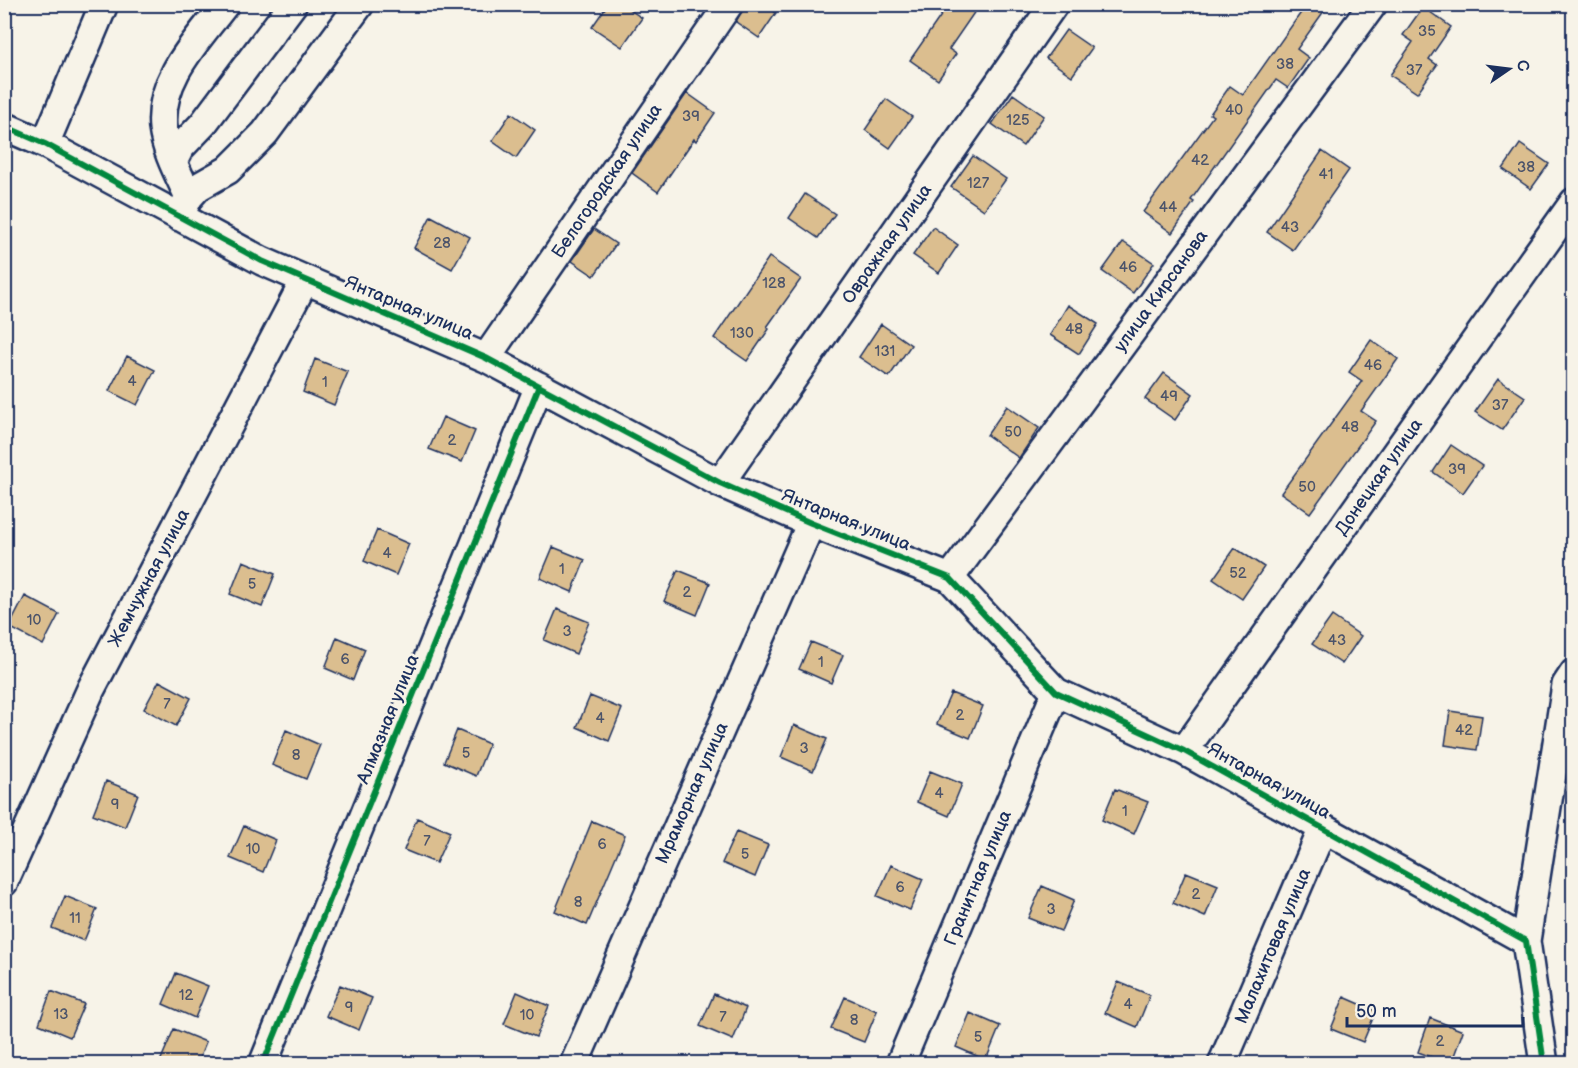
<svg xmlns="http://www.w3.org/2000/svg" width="1578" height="1068" viewBox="0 0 1578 1068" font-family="'Balsamiq Sans',sans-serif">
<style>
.building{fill:#dbbe8f;stroke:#1b2f5e;stroke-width:1.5}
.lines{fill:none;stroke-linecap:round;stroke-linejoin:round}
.minor-casing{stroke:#1b2f5e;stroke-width:32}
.minor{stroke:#f7f3e8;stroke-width:27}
.cycleway-casing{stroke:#f7f3e8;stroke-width:10}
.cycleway{stroke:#00873e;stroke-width:6}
.labels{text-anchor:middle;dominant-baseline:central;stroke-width:5;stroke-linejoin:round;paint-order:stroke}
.number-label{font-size:15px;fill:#4b536a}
.street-label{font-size:18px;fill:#1b2f5e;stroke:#f7f3e8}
</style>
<rect width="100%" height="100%" fill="#f7f3e8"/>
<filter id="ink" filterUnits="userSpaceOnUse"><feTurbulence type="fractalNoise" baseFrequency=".0167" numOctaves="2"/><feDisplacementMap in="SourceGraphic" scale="12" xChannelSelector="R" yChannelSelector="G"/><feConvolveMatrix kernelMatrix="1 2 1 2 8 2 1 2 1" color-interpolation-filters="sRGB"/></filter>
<g filter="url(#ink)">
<path class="building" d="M608 4H621L642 18 622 47 592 27Z
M745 4H764L776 13 759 38 736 22Z
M949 4H980L949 49 956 54 938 80 910 60Z
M1307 4H1329L1297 49 1309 58 1288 88 1276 80 1191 200 1194 202 1172 233 1143 212 1213 116 1210 114 1230 86 1243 95Z
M1423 7 1451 27 1429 59 1437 65 1417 93 1390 75 1413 42 1403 35Z
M1066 30 1092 48 1072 76 1046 58Z
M687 93 715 113 696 141 694 139 658 192 632 173Z
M1013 94 1044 116 1023 146 992 124Z
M886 99 912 117 890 148 865 130Z
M511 113 535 130 516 158 492 141Z
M1520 144 1549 164 1531 189 1503 169Z
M1322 151 1349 170 1293 250 1267 232Z
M973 156 1006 179 984 210 951 187Z
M805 194 835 214 818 238 789 218Z
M431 216 470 237 452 269 414 248Z
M933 227 958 245 939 273 913 255Z
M594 229 616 244 594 276 572 261Z
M1123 242 1154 263 1133 293 1102 271Z
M769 257 801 279 767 327 769 329 747 361 714 338Z
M1068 305 1098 324 1079 354 1050 335Z
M881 324 911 345 889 377 859 357Z
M1371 340 1398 359 1361 411 1376 421 1310 513 1281 493 1362 381 1349 372Z
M127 356 155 370 137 405 109 391Z
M315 359 348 372 334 405 303 392Z
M1164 373 1193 394 1175 420 1145 399Z
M1498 379 1525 397 1502 430 1475 412Z
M1007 406 1039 428 1019 458 987 435Z
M443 417 475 431 462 462 429 449Z
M1451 445 1482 466 1463 493 1433 472Z
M377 530 409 544 396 575 364 561Z
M553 547 585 560 572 592 540 578Z
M1235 548 1264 567 1242 599 1213 579Z
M243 561 275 574 262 607 230 594Z
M678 570 710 583 697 615 664 601Z
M25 596 59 614 43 645 9 627Z
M557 609 589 622 576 654 544 640Z
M1332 616 1361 636 1342 664 1312 644Z
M337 637 365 649 353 680 325 668Z
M811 642 843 655 831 683 799 669Z
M159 681 191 698 176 726 144 709Z
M951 693 983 706 970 738 937 724Z
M590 696 622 709 609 741 577 727Z
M1450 711 1482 716 1477 750 1445 745Z
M794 725 827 739 813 771 781 757Z
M286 730 320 745 306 779 272 765Z
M457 730 489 744 476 776 444 762Z
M930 771 962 784 949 816 917 802Z
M106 781 138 794 125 827 93 814Z
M1115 789 1148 802 1134 834 1102 820Z
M417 818 450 832 436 863 404 850Z
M592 821 625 835 587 925 555 911Z
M244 826 276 840 263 872 230 858Z
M736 832 768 845 755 877 722 863Z
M891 865 923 879 910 910 877 896Z
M1186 872 1218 885 1205 917 1173 903Z
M1042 886 1074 900 1061 931 1028 918Z
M65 896 97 909 84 941 52 928Z
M176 973 208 986 195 1018 163 1004Z
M1118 982 1150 995 1137 1027 1105 1013Z
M340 985 372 998 359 1030 326 1016Z
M51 991 84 1004 70 1037 39 1024Z
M517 992 549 1006 536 1037 504 1024Z
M714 994 746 1008 733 1040 700 1026Z
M845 997 877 1011 864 1042 831 1029Z
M1344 997 1376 1011 1363 1042 1331 1029Z
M970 1013 1000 1026 986 1060 956 1047Z
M1430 1018 1463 1031 1451 1064 1418 1052Z
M174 1029 206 1042 197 1064H159Z"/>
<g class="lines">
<g class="minor-casing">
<path id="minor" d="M4 126 45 144 262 261 486 358 720 483 811 523 950 578 1056 692 1184 751 1526 941 1544 1064
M45 144 104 4
M173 162 180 148 203 124 293 4
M189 197C179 175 166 152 163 128 158 79 197 41 225 4
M179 217 189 197 198 187 228 170 265 133 360 4
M486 358 729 4
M720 483 1054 4
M950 578 1373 4
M1184 751 1574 202
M4 882 91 689 305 280
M1526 941 1566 685 1574 673
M263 1064 539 386
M574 1064 811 523
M900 1064 1056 692
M1222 1064 1323 828"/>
</g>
<use href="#minor" class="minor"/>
<g class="cycleway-casing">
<path id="cycleway" d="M4 126 45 144 262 261 486 358 720 483 811 523 950 578 1056 692 1184 751 1526 941 1544 1064
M263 1064 539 386"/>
</g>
<use href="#cycleway" class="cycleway"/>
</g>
</g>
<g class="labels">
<g class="number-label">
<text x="1427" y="31">35</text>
<text x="1285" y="64">38</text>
<text x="1414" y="70">37</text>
<text x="1234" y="110">40</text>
<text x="691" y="116">39</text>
<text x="1018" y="120">125</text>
<text x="1200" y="160">42</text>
<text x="1526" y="167">38</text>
<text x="1326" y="174">41</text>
<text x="978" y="183">127</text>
<text x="1168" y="207">44</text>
<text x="1290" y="227">43</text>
<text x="442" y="243">28</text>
<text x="1128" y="267">46</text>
<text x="774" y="283">128</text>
<text x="1074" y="329">48</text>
<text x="742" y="333">130</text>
<text x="885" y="351">131</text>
<text x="1373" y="365">46</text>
<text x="132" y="381">4</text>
<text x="325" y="382">1</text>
<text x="1169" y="396">49</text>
<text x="1500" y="405">37</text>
<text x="1350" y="427">48</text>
<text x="1013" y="432">50</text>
<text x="452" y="440">2</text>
<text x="1457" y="469">39</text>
<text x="1307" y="487">50</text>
<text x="387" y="553">4</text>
<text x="562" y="569">1</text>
<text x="1238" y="573">52</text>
<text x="252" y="584">5</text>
<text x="687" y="592">2</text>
<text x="34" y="620">10</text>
<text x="567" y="631">3</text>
<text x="1337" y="640">43</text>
<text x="345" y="659">6</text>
<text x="821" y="662">1</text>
<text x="167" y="704">7</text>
<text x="960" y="715">2</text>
<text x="600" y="718">4</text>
<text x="1464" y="730">42</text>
<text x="804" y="748">3</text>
<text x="466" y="753">5</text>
<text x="296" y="755">8</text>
<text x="939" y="793">4</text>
<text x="115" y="804">9</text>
<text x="1125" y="811">1</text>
<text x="427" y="841">7</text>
<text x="602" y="844">6</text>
<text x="253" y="849">10</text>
<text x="745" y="854">5</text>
<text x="900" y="887">6</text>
<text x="1196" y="894">2</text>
<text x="578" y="902">8</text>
<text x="1051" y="909">3</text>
<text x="75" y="918">11</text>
<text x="186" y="995">12</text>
<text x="1128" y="1004">4</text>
<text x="349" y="1007">9</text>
<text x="61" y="1014">13</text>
<text x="527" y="1015">10</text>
<text x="723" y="1017">7</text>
<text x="854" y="1020">8</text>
<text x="978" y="1037">5</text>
<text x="1440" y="1041">2</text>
</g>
<g class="street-label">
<text transform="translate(607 181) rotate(-56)">Белогородская улица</text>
<text transform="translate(887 244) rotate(-55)">Овражная улица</text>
<text transform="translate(1161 291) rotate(-54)">улица Кирсанова</text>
<text transform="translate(409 308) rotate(23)">Янтарная улица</text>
<text transform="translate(1379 477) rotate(-55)">Донецкая улица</text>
<text transform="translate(846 520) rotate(22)">Янтарная улица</text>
<text transform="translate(149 578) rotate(-62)">Жемчужная улица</text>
<text transform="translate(388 719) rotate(-68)">Алмазная улица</text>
<text transform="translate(1269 781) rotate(29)">Янтарная улица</text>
<text transform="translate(692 793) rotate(-66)">Мраморная улица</text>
<text transform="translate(978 878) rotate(-67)">Гранитная улица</text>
<text transform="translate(1273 946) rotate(-67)">Малахитовая улица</text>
</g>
</g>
<rect width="1578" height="1068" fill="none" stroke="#f7f3e8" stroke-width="24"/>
<rect x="12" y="12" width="1554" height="1044" fill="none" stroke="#1b2f5e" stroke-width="2" filter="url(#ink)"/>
<g transform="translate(1509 69) rotate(76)" stroke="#f7f3e8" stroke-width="4.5" paint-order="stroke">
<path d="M0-4.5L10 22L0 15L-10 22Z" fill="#1b2f5e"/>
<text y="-9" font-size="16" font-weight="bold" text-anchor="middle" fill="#1b2f5e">С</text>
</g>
<path d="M1347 1017v9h176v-9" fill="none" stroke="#1b2f5e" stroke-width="3"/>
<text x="1356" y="1017" font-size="18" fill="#1b2f5e" stroke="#f7f3e8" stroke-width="4.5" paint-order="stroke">50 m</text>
</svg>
